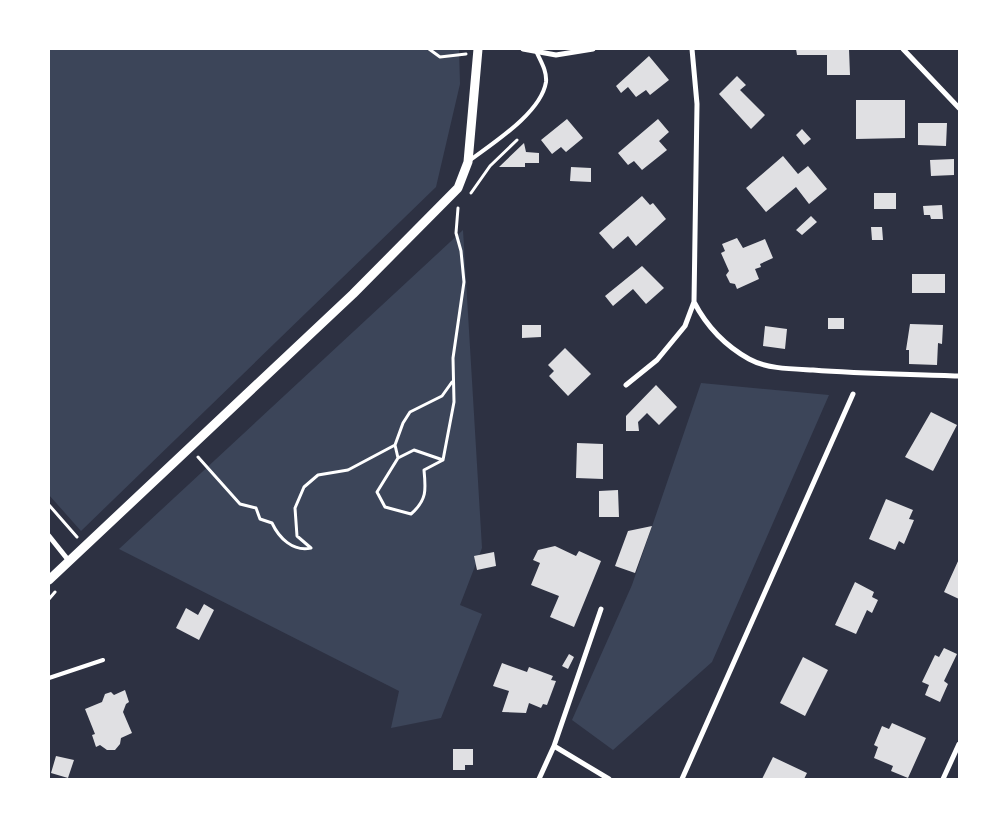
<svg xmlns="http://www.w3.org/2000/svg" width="1008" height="828" viewBox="0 0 1008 828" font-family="'Fira Sans',sans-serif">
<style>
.green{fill:#3c4559}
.building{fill:#e0e0e3}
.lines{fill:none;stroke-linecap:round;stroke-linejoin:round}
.path{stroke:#fff;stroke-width:3}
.service{stroke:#fff;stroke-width:4}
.minor{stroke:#fff;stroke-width:5}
.tertiary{stroke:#fff;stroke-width:9}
</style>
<rect width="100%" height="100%" fill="#2d3142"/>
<path class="green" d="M49 49H459L460 84 436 187 81 531 49 495Z
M463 230 482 548 460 605 482 614 441 718 391 728 399 691 119 549Z
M701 383 829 395 712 662 613 750 572 720 632 585Z"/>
<path class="building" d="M796 49H849L850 75H827V55H797Z
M649 56 669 80 650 95 646 90 636 97 628 87 621 93 616 86Z
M737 76 746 85 740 90 765 115 751 129 719 94Z
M856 100H905V138L856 139Z
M567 119 583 138 566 152 561 147 552 154 541 140Z
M658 119 669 132 659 141 667 150 642 170 634 161 628 165 618 153Z
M918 123H947L946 146 918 145Z
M802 129 811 139 804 145 796 135Z
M524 143 526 152 539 153V163H525V167H499Z
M783 156 798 174 808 166 827 189 809 204 796 187 766 212 746 188Z
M954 159V175L931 176 930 160Z
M571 167 591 168V182L570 181Z
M874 193H896V209H874Z
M642 196 650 205 653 203 666 219 636 246 628 236 613 249 599 233Z
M942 205 943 219H931L930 215H924L923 206Z
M811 216 817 222 802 235 796 230Z
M871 227H882L883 240H872Z
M737 238 743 248 765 239 773 258 760 264 761 267 755 269 759 279 737 289 735 284 730 283 726 275 729 271 721 253 725 251 722 244Z
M642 266 664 288 646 304 633 289 613 306 605 296Z
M912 274H945V293H912Z
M828 318H844V329H828Z
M910 324 943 325 942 344 938 343 937 365 909 364V350H906Z
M522 325H541V337L522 338Z
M765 326 787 329 785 349 763 346Z
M565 348 591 374 568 396 549 376 554 371 548 365Z
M656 385 677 407 659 425 647 413 638 422 639 431H626V416Z
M931 412 957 425 933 471 905 457Z
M577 443 603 444V479L576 478Z
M618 490 619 517H599V491Z
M886 499 913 510 909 519 914 520 904 544 899 541 895 550 869 539Z
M652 526 635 573 615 566 628 531Z
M555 546 576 556 579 551 601 561 574 627 550 617 559 596 531 585 540 563 533 560 538 550Z
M494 552 496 566 477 570 474 556Z
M959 559V599L944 592Z
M855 582 874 592 872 597 878 600 872 613 867 610 856 634 835 625Z
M204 604 214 610 199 640 176 628 186 608 198 615Z
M944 648 957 654 944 681 948 684 940 702 925 695 929 685 922 682 935 655 939 657Z
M569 654 574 657 568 669 562 666Z
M803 657 828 670 805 716 780 703Z
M502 663 527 672 529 667 553 676 551 680 556 681 547 705 543 704 541 708 529 703 526 713 502 712 509 691 493 686Z
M125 690 129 702 126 704 123 712 132 733 121 738 120 744 115 750H107L100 745 96 747 92 735 95 734 85 709 102 702 105 694 111 692 114 695Z
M892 723 926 738 908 778 891 771 893 766 874 758 878 747 874 745 882 726 889 729Z
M453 749H473V765H465V770H453Z
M56 756 74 760 68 778 51 773Z
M773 757 807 773 804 779H762Z"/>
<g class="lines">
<path class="path" d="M429 49 440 57 466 54
M471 193 490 166 517 140
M395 445 403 423 410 412 442 396 452 382
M198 457 240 504 256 508 260 519 272 523C279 538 293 552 311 548L297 536 295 508 304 487 318 475 348 470 395 445 398 458 377 492 385 507 411 514C427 500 426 490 424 470L443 460 454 402 453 358 464 282 461 251 456 233 458 208
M398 458 414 450 443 460
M49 505 77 537
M49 599 55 592"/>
<path class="service" d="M469 161C493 143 541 113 546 82 547 71 541 62 537 53
M49 678 103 660"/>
<path class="minor" d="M523 49 556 55 593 49
M903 49 959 108
M694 302C707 327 724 345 749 359 767 369 793 369 813 370 862 374 911 374 959 376
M626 385 657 360 685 326 694 302 697 104 692 49
M49 536 69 561
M554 746 609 779
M539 779 554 746 601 609
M682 779 853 394
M943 779 959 744"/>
<path class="tertiary" d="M49 580 353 294 458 188 468 162 478 49"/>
</g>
<rect width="1008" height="828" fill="none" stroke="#ffffff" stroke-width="100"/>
</svg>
